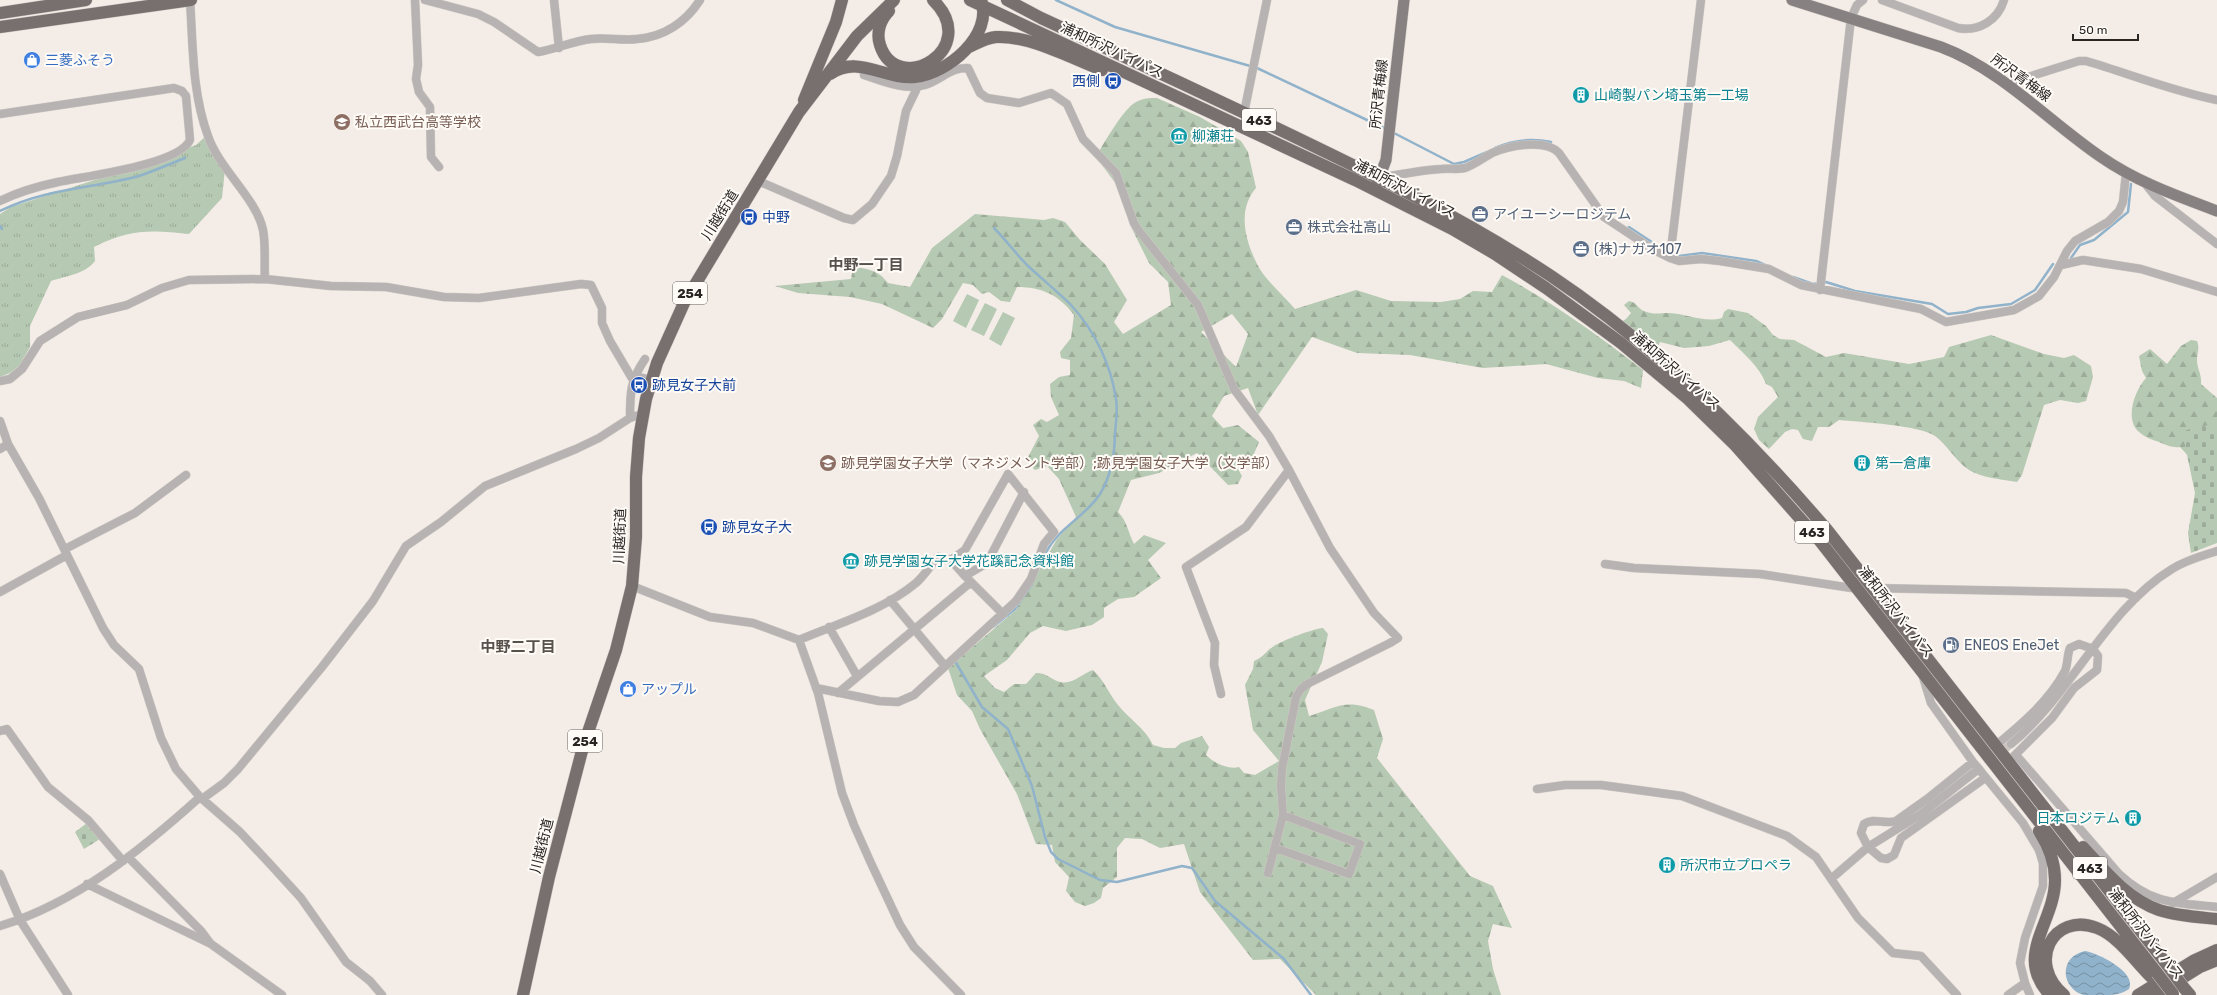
<svg xmlns="http://www.w3.org/2000/svg" width="2217" height="995" viewBox="0 0 2217 995" font-family="Rubik,'Noto Sans JP',sans-serif">
<style>
.grass{fill:#b6c9b2}
.forest{fill:url(#forest-firs);fill-rule:evenodd}
.cemetery{fill:url(#cemetery-stones)}
.park{fill:url(#park-tufts)}
.water{fill:url(#water-waves)}
.lines{fill:none;stroke-linecap:round;stroke-linejoin:round}
.stream{stroke:#90b2ca;stroke-width:2.5}
.minor-tunnel{stroke:#cbc5c0;stroke-width:8;stroke-dasharray:8 4;stroke-linecap:butt}
.minor-casing{stroke:#cfc9c4;stroke-width:9}
.major-casing{stroke:#cfc9c4;stroke-width:12}
.highway-casing{stroke:#cfc9c4;stroke-width:13}
.minor{stroke:#b7b3b3;stroke-width:8}
.major{stroke:#888181;stroke-width:11}
.highway{stroke:#786f6f;stroke-width:12}
.highway-bridge-casing{stroke:#cfc9c4;stroke-width:13;stroke-linecap:butt}
.highway-bridge{stroke:#786f6f;stroke-width:12}
.labels{text-anchor:middle;dominant-baseline:central;stroke-width:4;stroke-linejoin:round;paint-order:stroke}
.shield{fill:#fffbf7;stroke:#686563;stroke-width:1}
.shield-label{font-size:13px;font-weight:bold;fill:#282523}
.street-label{font-size:14px;fill:#282523;stroke:#fffbf7}
.shop-label{font-size:14px;fill:#366cbe;stroke:#fffbf7;text-anchor:start}
.transit-label{font-size:14px;fill:#164399;stroke:#fffbf7;text-anchor:start}
.culture-label{font-size:14px;fill:#0d838f;stroke:#fffbf7;text-anchor:start}
.education-label{font-size:14px;fill:#785e54;stroke:#fffbf7;text-anchor:start}
.service-label{font-size:14px;fill:#4e5e75;stroke:#fffbf7;text-anchor:start}
.neighbourhood-label{font-size:15px;font-weight:bold;fill:#57514c;stroke:#fffbf7}
</style>
<defs>
<pattern id="forest-firs" width="22" height="20" patternUnits="userSpaceOnUse"><rect width="22" height="20" fill="#b6c9b2"/><path d="M5 1l3.5 6h-7zM16 11l3.5 6h-7z" fill="#9cac99"/></pattern>
<pattern id="cemetery-stones" width="16" height="16" patternUnits="userSpaceOnUse"><rect width="16" height="16" fill="#b6c9b2"/><path d="M2 7V4a2 2 0 0 1 4 0v3zM10 15v-3a2 2 0 0 1 4 0v3z" fill="#9cac99"/></pattern>
<pattern id="park-tufts" width="24" height="20" patternUnits="userSpaceOnUse"><rect width="24" height="20" fill="#b6c9b2"/><path d="M3 7l-1-3M5 7V3M7 7l1-3M15 17l-1-3M17 17v-4M19 17l1-3" fill="none" stroke="#9cac99"/></pattern>
<pattern id="water-waves" width="16" height="10" patternUnits="userSpaceOnUse"><rect width="16" height="10" fill="#90b2ca"/><path d="M0 5q4-4 8 0t8 0" fill="none" stroke="#7691a4"/></pattern>
</defs>
<rect width="100%" height="100%" fill="#f4ede7"/>
<path class="grass" d="M967 294 979 300 966 328 953 321Z
M985 303 997 309 984 336 971 330Z
M1003 312 1015 318 1001 346 989 339Z"/>
<path class="forest" d="M1157 98 1200 117 1241 141 1248 152 1256 188C1237 210 1245 240 1257 264 1264 279 1284 296 1295 309L1356 290 1391 301 1441 302 1460 299 1473 291 1492 292 1502 275C1552 302 1598 335 1643 370L1641 388 1624 381 1598 378 1546 364 1483 368 1410 355 1357 353 1312 337 1258 415 1248 388 1224 396 1212 416 1223 428 1238 425 1259 442 1253 456 1238 469 1242 476 1238 484 1228 485 1197 453 1159 473 1131 480 1118 512C1127 521 1128 532 1134 544L1144 535 1166 543 1148 560 1161 578 1134 597 1118 599 1104 608V617L1092 625 1066 631 1043 626 1030 633 1007 660 984 676 995 688 1004 692 1014 684H1026L1036 673C1048 673 1049 679 1060 682 1073 685 1081 674 1093 670 1104 680 1109 694 1118 705 1129 719 1145 728 1153 745L1164 748H1175L1181 743 1202 736 1209 747 1206 755C1214 763 1228 770 1239 767L1244 773 1255 775 1279 761 1253 730 1245 685 1253 669 1254 661C1264 657 1266 651 1274 646 1284 640 1312 629 1323 628L1328 634 1322 662 1305 700 1309 716C1336 708 1345 698 1374 710L1383 739 1377 758 1470 876 1493 886 1512 928 1493 924 1488 941 1493 969 1501 995H1316L1280 959 1253 960 1200 892 1184 844 1160 848 1142 839 1125 838 1117 848V877L1103 888 1101 898 1094 903 1085 906 1075 902 1066 891 1069 877 1055 862 1052 845 1036 844 1017 794 980 729 972 711 957 695 948 668 1016 610 1057 539 1076 517 1059 479 1047 466 1035 470 1026 461 1039 436 1033 425 1041 419 1047 422 1059 415 1051 397 1050 384 1059 377 1070 375V360L1061 358 1060 352 1071 338 1074 315C1059 295 1042 287 1017 287L1010 302 1001 301 989 292 982 294 973 285 963 283 942 319 933 328 882 304 850 297 798 293 775 286 851 279 853 267C869 269 878 270 888 283L910 287 932 248 975 214 1044 220 1053 218 1065 222 1080 240 1105 264 1127 300 1114 322 1123 334 1171 305 1168 282 1149 263 1130 225 1119 188 1096 157C1103 144 1124 108 1136 102 1143 98 1150 98 1157 98ZM1232 314 1248 334 1236 367 1201 332Z
M1629 301C1637 302 1638 309 1644 311 1653 315 1660 313 1669 313 1688 314 1704 323 1722 318L1724 312 1728 309 1748 313 1766 326 1773 335 1780 339 1794 340 1826 357 1844 353 1909 364 1944 357 1949 347 1991 335 2044 354 2064 358 2074 355 2091 366 2093 377 2086 401 2078 403 2060 400 2044 405 2022 475 2017 482C2001 479 1978 478 1965 467 1954 458 1946 444 1935 436 1919 425 1860 422 1839 420L1829 427H1818L1812 441 1803 439 1798 430 1792 429 1785 432 1769 449 1759 440 1754 429 1758 417 1778 397 1772 387 1766 384C1760 367 1743 353 1730 340L1709 346 1684 348 1660 342 1657 349H1649L1619 323 1626 319 1631 313 1624 305Z
M2191 340 2197 341C2200 349 2197 352 2197 360 2197 369 2202 374 2201 384L2217 398V455L2190 458 2180 447C2172 448 2166 445 2159 442 2152 440 2145 437 2139 432 2124 419 2135 390 2146 378L2142 371 2139 356 2150 349 2167 364 2181 346Z"/>
<path class="cemetery" d="M2217 423V543L2191 553 2188 533 2195 493 2182 431Z
M87 823 100 839 84 849 75 832Z"/>
<path class="park" d="M207 135 225 169 222 198 189 234C149 230 131 229 94 247L95 261C85 274 66 276 51 281L30 326V347L19 366 10 373 0 377V214L11 207 138 166 196 145Z"/>
<path class="water" d="M2085 951C2098 953 2137 972 2129 989 2120 995 2113 995 2102 995 2097 995 2089 995 2084 995 2062 990 2057 957 2085 951Z"/>
<g class="lines">
<path class="stream" d="M1056 0 1115 27 1257 68 1386 129
M1392 132 1454 164 1464 162 1487 152
M1495 148C1513 140 1532 138 1551 142
M0 211C47 188 90 189 139 176 154 171 170 164 185 158
M0 226 2 229
M1629 227 1670 254 1679 256 1702 253 1756 261 1765 265
M994 228C1006 240 1016 254 1028 266 1042 279 1057 291 1071 305 1095 331 1111 365 1116 399 1118 410 1116 422 1115 433 1115 452 1111 477 1100 494 1083 520 1056 527 1043 559
M2071 258 2080 245 2094 240 2128 212 2131 184
M1793 277 1813 284 1826 282 1855 291 1932 304 1948 314 1966 312 1978 308 2011 304 2035 290 2053 264
M993 627 1015 609 1032 584
M955 661 982 707 1008 729 1032 786 1045 837 1051 852 1058 859 1100 880 1117 882 1182 866 1192 868 1215 901 1284 959 1311 995"/>
<path class="minor-tunnel" d="M1976 771 2011 744"/>
<g class="minor-casing">
<path id="minor" d="M190 0C193 45 192 93 208 136 219 169 257 199 263 230 266 245 264 263 265 279
M415 0 418 65 416 79 419 92 430 107 431 157 439 167
M425 0 478 14 494 22 538 52C556 49 573 41 591 39 607 37 622 41 637 39 664 37 686 22 700 0
M554 0 559 48
M1882 0 1958 28C1979 32 1998 20 2004 0
M864 75C882 81 905 91 925 85 941 80 951 67 968 68L980 93 987 98 1019 103 1051 93 1067 104 1083 139 1116 173 1134 223 1139 231 1198 305 1234 389 1269 436 1289 470 1330 548 1374 613 1398 638 1390 643 1309 683 1301 689 1296 697 1282 769 1281 786 1283 815 1268 873
M2006 84 2079 61H2086C2130 74 2172 91 2217 100
M1244 113 1267 0
M0 114 174 88 182 91 186 96 190 140C179 165 85 176 58 182 39 186 18 192 0 201
M1380 177C1401 175 1421 170 1441 169 1449 168 1457 170 1465 168 1474 165 1483 158 1492 153 1508 146 1545 138 1559 153L1604 217 1654 250 1670 258 1679 261 1701 259 1720 261 1769 269 1801 285 1921 309 1946 322 2014 310 2039 296 2054 277 2067 251 2075 241 2108 222 2119 211 2123 202 2126 173
M758 181 844 218 853 220 872 204 891 176 897 156 906 111 918 86
M2144 182 2155 196 2217 244
M1670 258 1701 0
M2061 265 2083 260 2141 269 2217 292
M1820 290 1851 18 1857 5 1863 0
M635 376 651 380
M0 381 10 379 22 369 40 341 78 317 127 305 162 288 189 280 265 279 331 286 386 287 444 297 479 298 581 284 591 285 602 308V323L610 341 633 380
M630 418C630 393 630 381 645 359
M0 421 8 444 39 498 103 628 114 645 139 669 161 738 176 769 200 797 240 832 270 864 301 898 346 962 370 981 382 995
M0 449 8 444
M65 549 135 513 186 475
M1605 564 1634 568 1760 574 1858 589
M967 578 1003 614
M632 586 710 617 753 623 799 640 818 693 842 793 854 825 870 861 900 925 914 947 961 995
M1872 588 2126 593 2136 598
M0 592 67 555
M890 600 945 666
M829 627 857 676
M799 640C839 623 882 611 916 583 924 576 931 565 938 557L951 560 965 576 987 563 1024 492
M1923 677 1931 703 1973 762 2023 823 2039 850 2043 863V886L2025 938 2020 963 2025 983 2030 995
M816 688 879 701 898 702 914 695 1016 601 1031 579 1044 544 1054 532 1008 474 965 550 951 560
M838 693 971 582
M1221 694 1214 665 1215 643 1186 567 1246 527 1289 470
M0 731 7 729 48 787 88 820 123 861
M2011 744C2071 695 2106 609 2172 569 2186 560 2202 556 2217 551
M1995 746C2021 725 2049 701 2065 671 2068 664 2067 655 2070 648L2079 644 2093 649 2098 656 2097 670 2074 688 2052 718 2008 762
M2016 755 2119 874C2151 904 2176 903 2217 907
M1973 762 1927 799 1896 821C1885 825 1874 817 1864 824L1861 833 1868 847 1881 858 1887 859 1894 855 1901 838 1985 778
M1537 789 1565 785H1601L1682 796 1787 836 1816 857 1858 918 1893 953 1921 956 1957 995
M202 799 224 783 238 769 322 667 373 601 406 546 441 522 485 486 576 449 599 438 630 418 642 414
M1275 848 1349 874 1360 844 1283 815
M128 857 201 931 210 943
M0 874 20 920 68 995
M1832 878 1868 847 1921 814 1976 771
M87 884 211 944 282 995
M2173 903 2217 877
M0 926C76 903 141 850 200 797
M2008 995 2025 983"/>
</g>
<g class="major-casing">
<path id="major" d="M1792 0 1941 47C2002 70 2048 121 2101 157 2137 182 2177 196 2217 211
M1376 186 1386 160 1404 0"/>
</g>
<g class="highway-casing">
<path id="highway" d="M970 0 1355 180 1454 230 1495 254 1546 288 1621 343 1688 399 1735 445 1820 541 2157 973
M1007 0 1041 18C1117 53 1194 89 1270 125 1366 171 1462 217 1551 276 1656 346 1746 435 1828 531L2168 966
M889 11C880 20 876 33 880 45 897 98 983 49 933 0
M0 13 86 0
M0 27 191 0
M967 48C976 44 985 38 996 37 1029 35 1071 58 1102 70
M830 74C858 54 885 80 915 77 947 74 994 35 981 0
M804 100 836 22 842 0
M2039 831C2048 845 2055 863 2055 880 2055 923 2013 955 2050 995
M2083 847C2105 871 2127 899 2159 910 2178 916 2197 917 2217 919
M2184 988 2190 995
M523 995 549 877 583 747 616 650 632 586 636 537V477L639 438 646 399 657 363 684 303 799 112 857 36 894 0
M2064 995C2026 963 2053 911 2097 928 2118 936 2135 961 2151 977
M2138 995 2193 961 2217 950
M2155 995 2200 967 2217 960"/>
</g>
<use href="#minor" class="minor"/>
<use href="#major" class="major"/>
<use href="#highway" class="highway"/>
<g class="highway-bridge-casing">
<path id="highway-bridge" d="M2168 966 2184 988
M2157 973 2173 994"/>
</g>
<use href="#highway-bridge" class="highway-bridge"/>
</g>
<defs>
<g id="shop-disc" transform="scale(0.9)"><circle r="9.5" fill="#3f7fe0" stroke="#fffbf7"/><path d="M-5-2.5h2.3a2.7 3.5 0 0 1 5.4 0H5L5.5 6h-11ZM-1.5-2.5h3a1.5 2.3 0 0 0-3 0Z" fill="#fff"/></g>
<g id="bus-disc" transform="scale(0.9)"><circle r="9.5" fill="#1a4fb4" stroke="#fffbf7"/><path d="M-5-6H5V4H4V6H2V4H-2V6H-4V4H-5ZM-3.5-4V0h7V-4ZM-3.5 1.2v1.5H-2V1.2ZM2 1.2v1.5H3.5V1.2Z" fill="#fff"/></g>
<g id="building-disc" transform="scale(0.9)"><circle r="9.5" fill="#0f9aa8" stroke="#fffbf7"/><path d="M-4-6H4V6H1V3H-1V6H-4ZM-2.5-4.3h1.7v1.8h-1.7ZM.8-4.3h1.7v1.8H.8ZM-2.5-1h1.7V.8h-1.7ZM.8-1h1.7V.8H.8Z" fill="#fff"/></g>
<g id="school-disc" transform="scale(0.9)"><circle r="9.5" fill="#8d6e63" stroke="#fffbf7"/><path d="M0-5L7-2L0 1L-7-2ZM-4 1L0 2.5L4 1V4Q0 6-4 4Z" fill="#fff"/></g>
<g id="museum-disc" transform="scale(0.9)"><circle r="9.5" fill="#0f9aa8" stroke="#fffbf7"/><path d="M0-6L6-3V-2H-6V-3ZM-5-1h2V3h-2ZM-1-1h2V3h-2ZM3-1h2V3H3ZM-6 4H6V6H-6Z" fill="#fff"/></g>
<g id="office-disc" transform="scale(0.9)"><circle r="9.5" fill="#5c6f8a" stroke="#fffbf7"/><path d="M-6-3h4V-5.5h4V-3h4V5H-6ZM-1-4.5V-3h2v-1.5ZM-6 0V1H6V0Z" fill="#fff"/></g>
<g id="university-disc" transform="scale(0.9)"><circle r="9.5" fill="#8d6e63" stroke="#fffbf7"/><path d="M0-5L7-2L0 1L-7-2ZM-4 1L0 2.5L4 1V4Q0 6-4 4Z" fill="#fff"/></g>
<g id="fuel-disc" transform="scale(0.9)"><circle r="9.5" fill="#5c6f8a" stroke="#fffbf7"/><path d="M-5.5-6h7V0h2V4h1.3V-2.5L3-4.5l.8-.8L6-3V5H2.5V1h-1V6h-7ZM-4.2-4.7v3.2H.2V-4.7Z" fill="#fff"/></g>
</defs>
<g fill-rule="evenodd">
<use href="#shop-disc" x="32" y="60"/>
<use href="#bus-disc" x="1113" y="81"/>
<use href="#building-disc" x="1581" y="95"/>
<use href="#school-disc" x="342" y="122"/>
<use href="#museum-disc" x="1179" y="136"/>
<use href="#office-disc" x="1480" y="214"/>
<use href="#bus-disc" x="749" y="217"/>
<use href="#office-disc" x="1294" y="227"/>
<use href="#office-disc" x="1581" y="249"/>
<use href="#bus-disc" x="639" y="385"/>
<use href="#university-disc" x="828" y="463"/>
<use href="#building-disc" x="1862" y="463"/>
<use href="#bus-disc" x="709" y="527"/>
<use href="#museum-disc" x="851" y="561"/>
<use href="#fuel-disc" x="1951" y="645"/>
<use href="#shop-disc" x="628" y="689"/>
<use href="#building-disc" x="2133" y="818"/>
<use href="#building-disc" x="1667" y="865"/>
</g>
<g class="labels">
<g class="shield">
<rect x="1242" y="109" width="34" height="22" rx="3"/>
<rect x="673" y="282" width="34" height="22" rx="3"/>
<rect x="1795" y="521" width="34" height="22" rx="3"/>
<rect x="568" y="730" width="34" height="22" rx="3"/>
<rect x="2073" y="857" width="34" height="22" rx="3"/>
</g>
<g class="shield-label">
<text x="1259" y="120">463</text>
<text x="690" y="293">254</text>
<text x="1812" y="532">463</text>
<text x="585" y="741">254</text>
<text x="2090" y="868">463</text>
</g>
<g class="street-label">
<text transform="translate(1112 50) rotate(25)">浦和所沢バイパス</text>
<text transform="translate(2021 78) rotate(36)">所沢青梅線</text>
<text transform="translate(1379 94) rotate(-84)">所沢青梅線</text>
<text transform="translate(1405 189) rotate(27)">浦和所沢バイパス</text>
<text transform="translate(720 215) rotate(-58)">川越街道</text>
<text transform="translate(1676 371) rotate(41)">浦和所沢バイパス</text>
<text transform="translate(620 536) rotate(-88)">川越街道</text>
<text transform="translate(1896 612) rotate(52)">浦和所沢バイパス</text>
<text transform="translate(542 846) rotate(-76)">川越街道</text>
<text transform="translate(2146 934) rotate(52)">浦和所沢バイパス</text>
</g>
<g class="shop-label">
<text x="45" y="60">三菱ふそう</text>
<text x="641" y="689">アップル</text>
</g>
<g class="transit-label">
<text x="1100" y="81" text-anchor="end">西側</text>
<text x="762" y="217">中野</text>
<text x="652" y="385">跡見女子大前</text>
<text x="722" y="527">跡見女子大</text>
</g>
<g class="culture-label">
<text x="1594" y="95">山崎製パン埼玉第一工場</text>
<text x="1192" y="136">柳瀬荘</text>
<text x="1875" y="463">第一倉庫</text>
<text x="864" y="561">跡見学園女子大学花蹊記念資料館</text>
<text x="2120" y="818" text-anchor="end">日本ロジテム</text>
<text x="1680" y="865">所沢市立プロペラ</text>
</g>
<g class="education-label">
<text x="355" y="122">私立西武台高等学校</text>
<text x="841" y="463">跡見学園女子大学（マネジメント学部）;跡見学園女子大学（文学部）</text>
</g>
<g class="service-label">
<text x="1493" y="214">アイユーシーロジテム</text>
<text x="1307" y="227">株式会社高山</text>
<text x="1594" y="249">(株)ナガオ107</text>
<text x="1964" y="645">ENEOS EneJet</text>
</g>
<g class="neighbourhood-label">
<text x="866" y="265">中野一丁目</text>
<text x="518" y="647">中野二丁目</text>
</g>
</g>
<path d="M2073 34v6h65v-6" fill="none" stroke="#282523" stroke-width="2"/>
<text x="2079" y="34" font-size="12" fill="#282523" stroke="#fffbf7" stroke-width="3" paint-order="stroke">50 m</text>
</svg>
